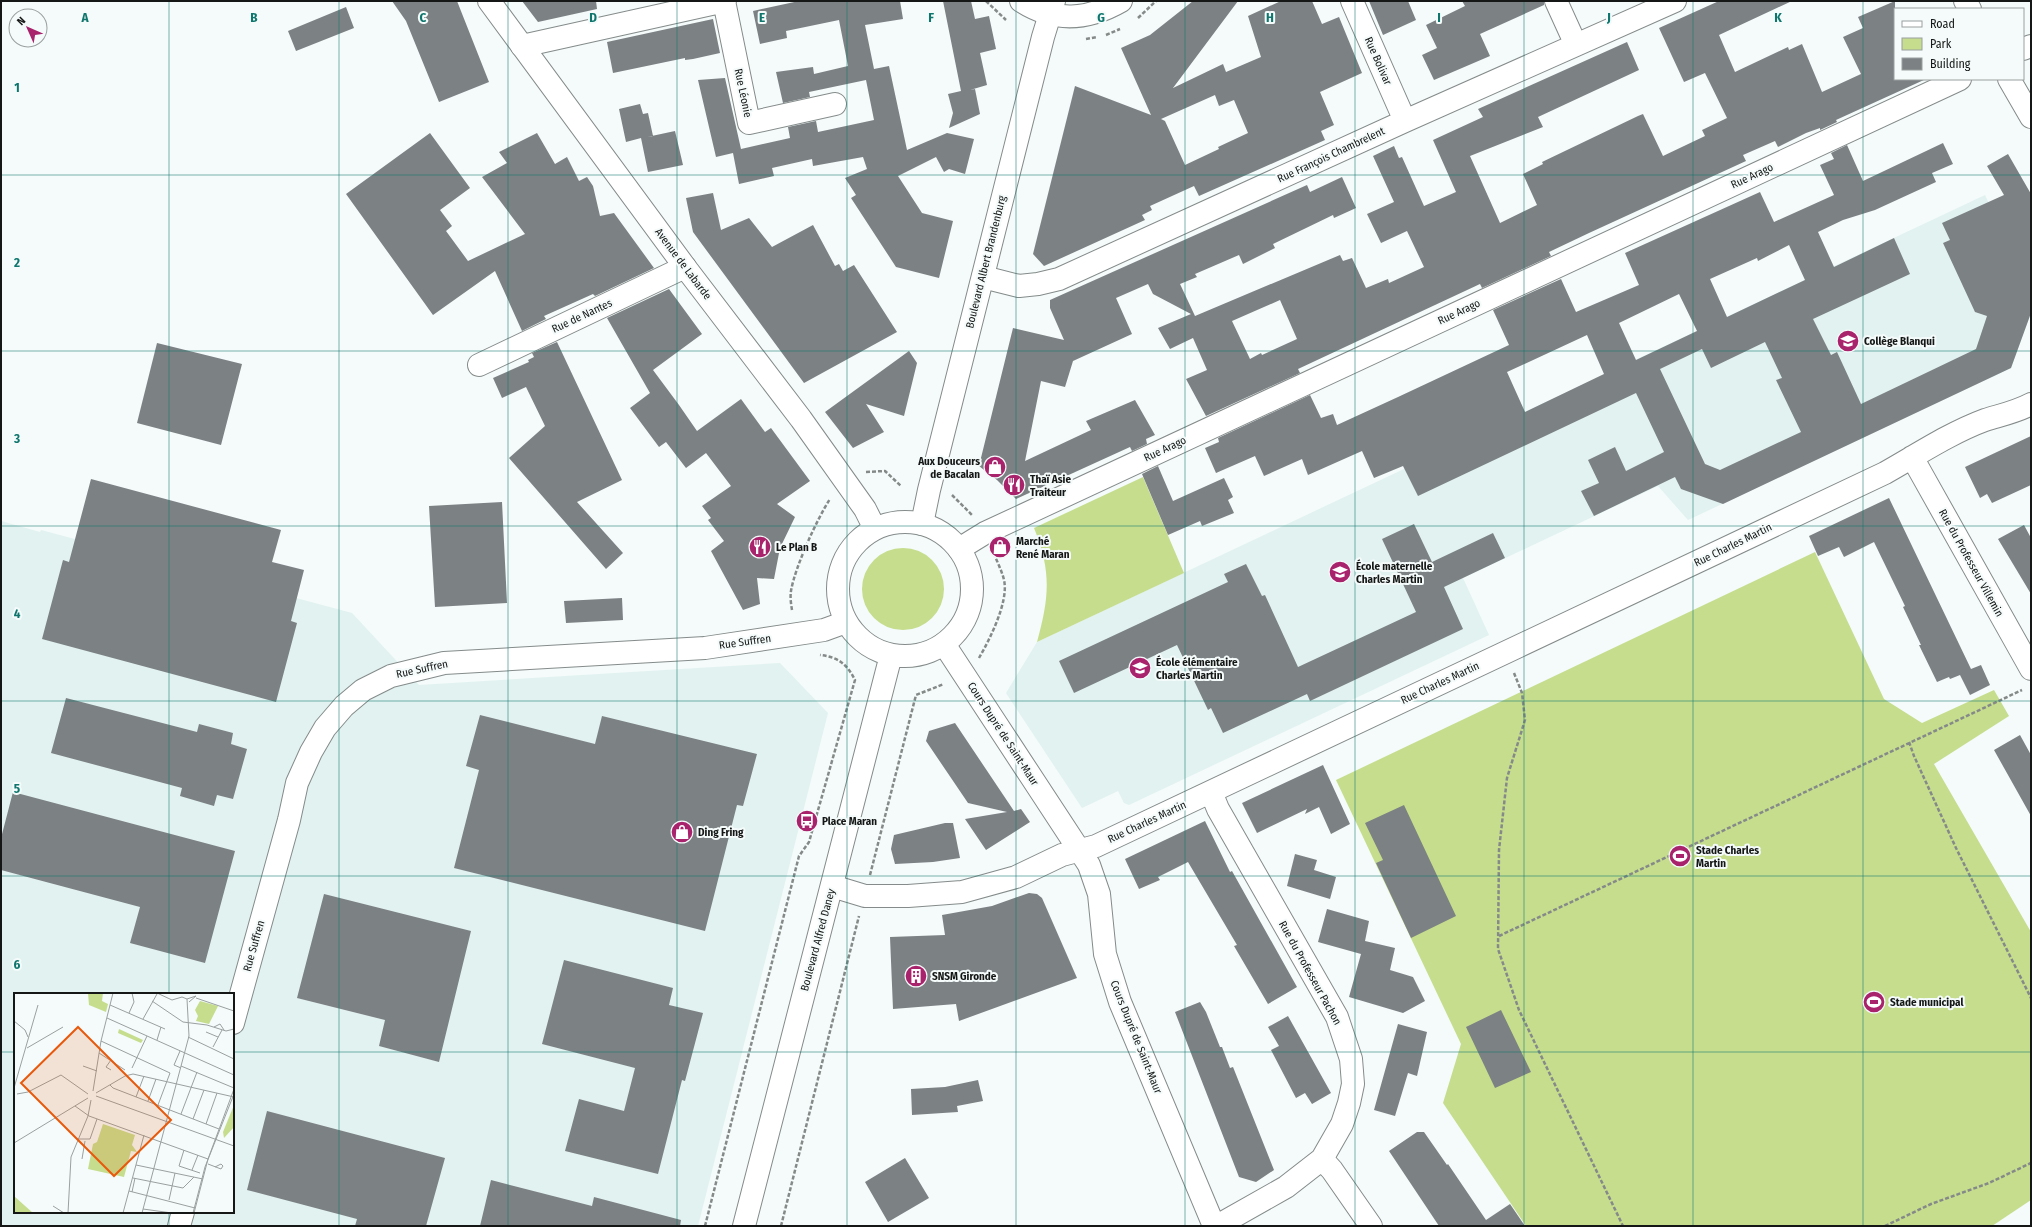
<svg xmlns="http://www.w3.org/2000/svg" width="2032" height="1227" viewBox="0 0 2032 1227" font-family="'Fira Sans Condensed',sans-serif">
<style>
.built{fill:#e1f2f0;fill-rule:evenodd}
.green{fill:#c6dd8e}
.building{fill:#7c8184;fill-rule:evenodd}
.lines{fill:none;stroke-linecap:round;stroke-linejoin:round}
.minor-casing{stroke:#848b8a;stroke-width:24}
.tertiary-casing{stroke:#848b8a;stroke-width:24}
.secondary-casing{stroke:#848b8a;stroke-width:24}
.path{stroke:#858a89;stroke-width:2.5;stroke-dasharray:4 2;stroke-linecap:butt}
.minor{stroke:#fff;stroke-width:22}
.tertiary{stroke:#fff;stroke-width:22}
.secondary{stroke:#fff;stroke-width:22}
.grid{fill:none;stroke:#0f766e;stroke-width:1;stroke-opacity:0.55}
.labels{text-anchor:middle;dominant-baseline:central;stroke-width:4;stroke-linejoin:round;paint-order:stroke}
.street-label{font-size:11px;fill:#141716;stroke:#f4fbfa}
.poi-label{font-size:11px;font-weight:bold;fill:#141716;stroke:#f4fbfa;text-anchor:start}
.inset-road{fill:none;stroke:#9aa09f;stroke-width:1}
.view{fill:#e8590c;fill-opacity:0.15;stroke:#e8590c;stroke-width:2}
.inset-edge{fill:none;stroke:#141716;stroke-width:2}
.grid-label{font-size:13px;text-anchor:middle;font-weight:bold;fill:#0f766e;stroke:#f4fbfa;stroke-width:4;stroke-linejoin:round;paint-order:stroke}
</style>
<rect width="100%" height="100%" fill="#f4fbfa"/>
<path class="built" d="M1985 195 2031 292V313L2011 368 1688 520 1658 486 1463 578 1489 635 1129 805 1124 803 1118 791 1082 808 1006 693 1037 642Z
M1 521 40 532 41 530 352 613 419 685 780 663 828 713 698 1226H1ZM15 994H233V1212H15Z"/>
<path class="green" d="M1143 477 1184 573 1037 642C1049 598 1052 572 1034 528Z
M862 589a41 41 0 1 1 82 0a41 41 0 1 1-82 0Z
M1815 552 1884 699 1922 723 1994 690 2009 716 1934 764 2031 932V1200L1992 1226H1526L1443 1103 1461 1044 1336 780Z"/>
<path class="building" d="M392 1H457L489 82 439 102 406 21Z
M522 1H596L597 9 538 22Z
M799 1H900L903 19 865 25 874 69 889 66 907 150 947 133 974 139 965 174 949 169 944 172 936 157 898 176 922 213 953 221 939 278 896 267 851 198 856 195 845 178 867 169 863 157 813 166 812 159 772 168 774 176 739 184 733 153 716 157 698 80 725 78 741 149 790 138 788 127 816 121 818 132 874 120 866 80 809 92 810 97 783 103 776 72 813 67 814 74 848 66 839 20 786 31 787 38 760 44 753 11Z
M943 1H971L975 19 989 16 996 49 980 53 987 85 970 90 975 89 980 114 949 128 953 113 948 94 961 91Z
M1193 1H1238L1173 88 1223 64 1226 72 1261 57 1248 16 1281 1H1312L1322 24 1339 17 1362 73 1320 92 1334 125 1321 131 1325 140 1199 196 1194 186 1150 206 1152 210 1142 215 1145 220 1044 266 1033 254 1075 86 1151 115 1121 48 1150 35ZM1215 95 1219 106 1234 100 1248 133 1218 147 1219 149 1185 165 1165 121 1161 119Z
M1369 1H1408L1416 20 1383 35Z
M1462 1H1544V5L1480 34 1490 56 1434 80 1422 55 1437 48 1426 25 1465 6Z
M1719 1H1792L1719 35 1735 72 1788 47 1789 50 1802 44 1822 92 1861 74 1843 37 1863 28 1858 17 1895 1V79H1926L1836 120 1837 122 1820 130V128L1806 133 1778 147 1775 141 1743 155 1746 161 1589 233 1549 252 1551 256 1482 288 1480 284 1375 333 1298 369 1300 373 1206 416 1186 379 1207 370 1193 338 1170 349 1158 328 1191 314 1153 294 1148 284 1116 298 1132 334 1073 361 1065 387 1041 381 1025 461 1091 430 1086 421 1135 400 1155 435 1146 439 1147 444 1132 451 1130 447 1016 499 997 480 979 466 1013 328 1064 340 1050 308V300L1307 185 1310 192 1342 177 1356 208 1334 218 1333 215 1273 244 1275 248 1243 264 1239 255 1195 274 1197 277 1180 284 1195 316 1340 255 1343 261 1352 258 1366 288 1388 279 1389 283 1424 267 1407 231 1381 243 1367 214 1394 202 1373 156 1394 146 1399 158 1402 157 1424 206 1456 192 1433 140 1483 117 1478 109 1627 42 1639 70 1538 117 1543 127 1470 156 1500 223 1537 205 1523 174 1543 164 1542 162 1638 116 1643 114 1663 156 1705 136 1702 130 1727 118 1705 73 1684 82 1659 28ZM1280 300 1297 339 1262 355 1261 353 1250 359 1232 321Z
M346 7 354 28 296 51 288 31Z
M713 19 720 53 693 59 685 60V58L613 73 607 42Z
M640 104 643 114 648 113 653 136 647 137 675 131 683 165 648 172 641 138 626 142 619 109Z
M430 133 470 188 440 210 452 226 446 231 468 261 525 234 482 177 507 163 499 152 537 133 555 164 567 157 579 181 587 177 593 186 600 216 614 213 654 268 595 296 593 294 544 316 546 319 522 331 495 271 433 315 346 194Z
M1943 143 1953 164 1932 173 1936 182 1875 210 1843 220 1818 232 1834 267 1894 238 1910 274 1813 319 1831 355 1837 352 1861 404 1976 349 1987 316 1975 312 1943 243 1950 240 1942 223 2004 195 1987 166 2008 154 2031 194V313L2011 368 1723 504 1681 489 1675 477 1594 516 1581 491 1599 483 1588 460 1615 447 1626 471 1664 452 1636 393 1418 496 1403 466 1374 478 1362 451 1308 475 1302 459 1264 476 1255 456 1216 473 1205 448 1219 442 1218 438 1310 395 1321 418 1333 414 1337 425 1398 397 1509 345 1493 310 1561 279 1576 312 1639 285 1625 253 1760 192 1774 222 1834 195 1820 165 1834 159 1831 153 1847 145 1863 181ZM1789 245 1805 280 1727 317 1710 279 1757 258 1758 261ZM1679 294 1697 331 1636 360 1619 323ZM1587 335 1604 374 1525 412 1507 372ZM1765 342 1782 378 1776 380 1801 432 1720 470 1705 464 1660 369 1702 349 1711 368Z
M713 193 721 230 749 218 772 247 813 225 835 266 839 264 843 271 854 265 897 332 804 383 693 232 686 198Z
M669 289 702 334 653 370 679 405 697 431 741 399 765 432 771 428 810 481 777 504 795 517 780 548 774 579 757 578 760 604 743 610 711 551 724 541 708 520 711 518 702 506 731 486 706 453 686 468 666 442 659 447 630 408 650 393 607 318Z
M557 342 622 480 577 502 623 553 606 569 509 458 545 426 526 387 502 398 493 378 529 362 528 360 534 357 532 353Z
M157 343 242 364 221 445 137 423Z
M909 351 917 363 904 416 866 404 884 432 853 448 825 412Z
M2031 436V485L1992 503 1987 494 1980 498 1965 467Z
M1158 466 1173 501 1224 478 1233 497 1228 500 1234 513 1202 526 1200 521 1168 535 1142 474Z
M91 479 281 530 272 562 304 570 291 621 297 623 276 702 42 639 63 560 69 562Z
M1889 498 1971 669 1981 665 1990 685 1970 695 1960 675 1950 679 1949 677 1937 682 1919 645H1921L1903 607 1905 606 1874 542 1844 557 1839 547 1818 556 1809 536Z
M502 502 507 603 435 607 429 506Z
M1414 524 1432 562 1493 533 1505 558 1444 587 1463 629 1310 701 1307 694 1223 733 1211 708 1208 710 1177 645 1074 693 1059 661 1228 582 1224 574 1246 564 1262 596 1265 595 1298 667 1416 612 1382 539Z
M2024 525 2031 538V594L1998 539Z
M622 598 623 620 566 623 564 601Z
M66 698 197 732 199 724 233 733 231 744 247 749 233 799 217 795 214 806 180 796 182 788 51 753Z
M480 715 595 744 602 716 757 754 743 806 737 805 705 931 454 868 479 770 466 766Z
M955 723 1014 811 1021 809 1030 822 986 850 965 819 1007 812 968 803 926 741 929 731Z
M2020 735 2031 755V816L1994 750Z
M1323 765 1350 824 1331 834 1319 807 1305 814 1307 809 1257 833 1242 803Z
M13 792 235 851 205 963 130 943 140 907 1 870V838Z
M1404 805 1456 916 1411 938 1376 863 1383 860 1365 823Z
M1205 821 1230 872 1232 871 1297 987 1268 1004 1234 946 1237 945 1188 862 1158 877 1160 880 1139 889 1125 859Z
M945 823H953L960 858 933 862 895 864 891 849 894 835Z
M1295 854 1317 860 1314 870 1336 877 1330 899 1287 886Z
M1029 893 1037 894 1042 898 1077 978 959 1021 956 1004 893 1009 890 937 945 935 942 915 992 906Z
M324 894 471 931 439 1062 379 1046 385 1020 297 998Z
M1327 909 1369 921 1365 941 1395 948 1390 970 1413 977 1425 1001 1403 1013 1349 997 1361 954 1318 942Z
M564 960 673 988 669 1005 703 1013 685 1081 682 1080 658 1174 565 1151 579 1099 624 1111 635 1068 542 1044Z
M1200 1002 1206 1012 1220 1047H1222L1230 1068 1233 1067 1274 1170 1256 1182 1239 1177 1175 1012Z
M1501 1010 1531 1072 1495 1088 1466 1027Z
M1288 1016 1331 1093 1312 1104 1305 1093 1296 1098 1271 1050 1279 1046 1268 1027Z
M1398 1024 1427 1032 1417 1076 1408 1073 1395 1116 1374 1110Z
M978 1080 983 1101 957 1106 958 1112 912 1115 911 1089 945 1087Z
M267 1111 445 1158 426 1226H355L357 1219 247 1190Z
M1417 1132H1424L1447 1165 1448 1164 1486 1220 1510 1204 1525 1226H1439L1389 1151Z
M905 1158 929 1198 888 1222 865 1182Z
M491 1180 592 1206 594 1197 681 1220 680 1226H480Z"/>
<g class="lines">
<g class="minor-casing">
<path id="minor" d="M724 1 749 123 835 104
M1021 1C1055 23 1088 20 1121 1
M1352 1 1405 121
M1556 1 1576 45
M1965 1 1970 9
M522 46 725 1
M2023 49 2031 46
M2009 79 2031 117
M983 277 1019 286 1038 284 1059 279 1405 121 1675 1
M479 365 685 267
M1912 457 2031 669
M959 549 985 533 1960 79
M1211 792 1218 809 1337 1017 1351 1059 1353 1084 1349 1103 1342 1124 1322 1159 1286 1187 1217 1226
M832 886 865 896H908L962 892 1016 877 1062 855 1096 846 1885 473C1917 455 1950 433 1985 420 2001 415 2016 412 2031 404
M233 1023 289 820 297 783 311 752 325 728 344 706 363 690 391 676 444 663 705 648 824 630 846 622
M1322 1159 1332 1170 1371 1226
M179 1226 183 1212"/>
</g>
<g class="tertiary-casing">
<path id="tertiary" d="M922 524 929 490 1043 37 1054 1
M944 644 1089 865 1099 894 1105 954 1120 1002 1214 1226"/>
</g>
<g class="secondary-casing">
<path id="secondary" d="M489 1 685 267 801 419 865 509 875 529
M838 589a67 67 0 1 1 134 0a67 67 0 1 1-134 0Z
M744 1226 891 655"/>
</g>
<path class="path" d="M986 1 1006 20
M1138 18 1156 1
M1106 35 1120 29
M1086 39 1097 37
M866 472 885 471 901 486
M952 495 972 515
M792 610C791 604 790 597 791 591 795 567 817 519 830 499
M979 658C990 639 1009 601 1004 580 1002 571 997 562 994 553
M1514 673 1522 693 1525 720 1507 778 1499 850 1498 949 1519 1010 1623 1226
M1909 742 1914 756 1956 848 2031 998
M870 875 916 695 944 684
M1499 936 2022 690
M705 1226 799 856 809 842 855 680C847 664 838 657 820 655
M781 1226 859 916
M1885 1226 1931 1204 1989 1183 2031 1163"/>
<use href="#minor" class="minor"/>
<use href="#tertiary" class="tertiary"/>
<use href="#secondary" class="secondary"/>
</g>
<path class="grid" d="M169 1V994M339 1V1226M508 1V1226M677 1V1226M847 1V1226M1016 1V1226M1185 1V1226M1355 1V1226M1524 1V1226M1693 1V1226M1863 1V1226M1 175H2031M1 351H2031M1 526H2031M1 701H2031M1 876H2031M1 1052H15M233 1052H2031M169 1212V1226"/>
<defs>
<g id="school-disc" transform="scale(1.15)"><circle r="9.5" fill="#a8226c" stroke="#f4fbfa"/><path d="M0-5L7-2L0 1L-7-2ZM-4 1L0 2.5L4 1V4Q0 6-4 4Z" fill="#fff"/></g>
<g id="shop-disc" transform="scale(1.15)"><circle r="9.5" fill="#a8226c" stroke="#f4fbfa"/><path d="M-5-2.5h2.3a2.7 3.5 0 0 1 5.4 0H5L5.5 6h-11ZM-1.5-2.5h3a1.5 2.3 0 0 0-3 0Z" fill="#fff"/></g>
<g id="restaurant-disc" transform="scale(1.15)"><circle r="9.5" fill="#a8226c" stroke="#f4fbfa"/><path d="M-5-6h1v4h1v-4h1v4h1v-4h1v5L-1.5 .5V6h-2V.5L-5-1ZM5-6V6H3V1.5H1.5Q1.5-4 5-6Z" fill="#fff"/></g>
<g id="bus-disc" transform="scale(1.15)"><circle r="9.5" fill="#a8226c" stroke="#f4fbfa"/><path d="M-5-6H5V4H4V6H2V4H-2V6H-4V4H-5ZM-3.5-4V0h7V-4ZM-3.5 1.2v1.5H-2V1.2ZM2 1.2v1.5H3.5V1.2Z" fill="#fff"/></g>
<g id="stadium-disc" transform="scale(1.15)"><circle r="9.5" fill="#a8226c" stroke="#f4fbfa"/><path d="M0-5a6.5 5 0 1 0 0 10a6.5 5 0 1 0 0-10ZM-3.5-1.8h7v3.6h-7Z" fill="#fff"/></g>
<g id="building-disc" transform="scale(1.15)"><circle r="9.5" fill="#a8226c" stroke="#f4fbfa"/><path d="M-4-6H4V6H1V3H-1V6H-4ZM-2.5-4.3h1.7v1.8h-1.7ZM.8-4.3h1.7v1.8H.8ZM-2.5-1h1.7V.8h-1.7ZM.8-1h1.7V.8H.8Z" fill="#fff"/></g>
</defs>
<g fill-rule="evenodd">
<use href="#school-disc" x="1848" y="341"/>
<use href="#shop-disc" x="995" y="467"/>
<use href="#restaurant-disc" x="1014" y="485"/>
<use href="#restaurant-disc" x="760" y="547"/>
<use href="#shop-disc" x="1000" y="547"/>
<use href="#school-disc" x="1340" y="572"/>
<use href="#school-disc" x="1140" y="668"/>
<use href="#bus-disc" x="807" y="821"/>
<use href="#shop-disc" x="682" y="832"/>
<use href="#stadium-disc" x="1680" y="856"/>
<use href="#building-disc" x="916" y="976"/>
<use href="#stadium-disc" x="1874" y="1002"/>
</g>
<g class="labels">
<g class="street-label">
<text transform="translate(1378 61) rotate(66)">Rue Bolivar</text>
<text transform="translate(743 93) rotate(78)">Rue Léonie</text>
<text transform="translate(1331 155) rotate(-25)">Rue François Chambrelent</text>
<text transform="translate(1752 176) rotate(-25)">Rue Arago</text>
<text transform="translate(986 262) rotate(-76)">Boulevard Albert Brandenburg</text>
<text transform="translate(683 264) rotate(53)">Avenue de Labarde</text>
<text transform="translate(1459 312) rotate(-25)">Rue Arago</text>
<text transform="translate(582 316) rotate(-25)">Rue de Nantes</text>
<text transform="translate(1165 449) rotate(-25)">Rue Arago</text>
<text transform="translate(1733 545) rotate(-26)">Rue Charles Martin</text>
<text transform="translate(1971 563) rotate(61)">Rue du Professeur Villemin</text>
<text transform="translate(745 642) rotate(-8)">Rue Suffren</text>
<text transform="translate(422 669) rotate(-12)">Rue Suffren</text>
<text transform="translate(1440 683) rotate(-25)">Rue Charles Martin</text>
<text transform="translate(1003 734) rotate(57)">Cours Dupré de Saint-Maur</text>
<text transform="translate(1147 822) rotate(-25)">Rue Charles Martin</text>
<text transform="translate(818 940) rotate(-75)">Boulevard Alfred Daney</text>
<text transform="translate(254 946) rotate(-74)">Rue Suffren</text>
<text transform="translate(1310 973) rotate(61)">Rue du Professeur Pachon</text>
<text transform="translate(1136 1037) rotate(68)">Cours Dupré de Saint-Maur</text>
</g>
<g class="poi-label">
<text x="1864" y="341">Collège Blanqui</text>
<text x="980" y="461" text-anchor="end">Aux Douceurs<tspan x="980" dy="13">de Bacalan</tspan></text>
<text x="1030" y="479">Thaï Asie<tspan x="1030" dy="13">Traiteur</tspan></text>
<text x="1016" y="541">Marché<tspan x="1016" dy="13">René Maran</tspan></text>
<text x="776" y="547">Le Plan B</text>
<text x="1356" y="566">École maternelle<tspan x="1356" dy="13">Charles Martin</tspan></text>
<text x="1156" y="662">École élémentaire<tspan x="1156" dy="13">Charles Martin</tspan></text>
<text x="822" y="821">Place Maran</text>
<text x="698" y="832">Ding Fring</text>
<text x="1696" y="850">Stade Charles<tspan x="1696" dy="13">Martin</tspan></text>
<text x="932" y="976">SNSM Gironde</text>
<text x="1890" y="1002">Stade municipal</text>
</g>
</g>
<g transform="translate(14 993)">
<rect width="220" height="220" fill="#f4fbfa"/>
<path d="M74 0H89L88 8 94 11 92 19 75 12ZM186 8 204 13 195 31 182 28 184 23 181 17ZM105 36 129 47 127 50 104 40ZM220 112V134L210 145 209 139ZM89 131 121 142 118 152 123 159 117 158 110 184 74 176 79 151 83 149ZM0 203 10 212 19 220H0Z" fill="#c6dd8e"/>
<path class="inset-road" d="M182 5 220 18M173 6 182 3 175 9M138 8 169 29 193 32 212 38 220 36M96 12 151 36M115 20 120 9 118 0M93 25 220 82M129 26 143 1M0 28 11 37 14 44M200 34 206 31 210 37M192 39 204 44M174 44 220 66M143 47 147 34M87 48 156 80 144 112M199 54 208 37M13 55 49 34M166 58 160 72 167 75M85 60 111 77M97 67 92 74 97 77M69 73 83 78M167 73 220 95M118 75 133 43M96 92 99 95 205 136M0 95 24 12M79 98 87 48 99 0M82 100 111 83 119 81 220 104M3 101 14 99 47 82 74 101M82 103 220 153M122 104 130 83M134 108 142 86M61 113 75 123 194 166M167 121 183 79M179 126 190 97M192 131 203 100M63 146H76L83 126M0 150 74 105M170 157 165 173 186 180M68 166 71 148M194 171 207 176 209 173 207 171 201 174M122 172 189 186M178 177 184 162M119 185 169 195 180 184M115 198 181 215M118 199 121 185M155 207 161 180M39 213 50 220M129 216 158 220M54 220 57 164 74 123 77 107M109 220 130 142M128 220 175 43 173 6 168 4 158 7 143 0M179 220 191 174 220 101M180 220 194 166 220 96"/>
<path class="view" d="M64 34 157 127 100 183 7 90Z"/>
<rect width="220" height="220" class="inset-edge"/>
</g>
<g class="grid-label">
<text x="85" y="22">A</text>
<text x="254" y="22">B</text>
<text x="423" y="22">C</text>
<text x="593" y="22">D</text>
<text x="762" y="22">E</text>
<text x="931" y="22">F</text>
<text x="1101" y="22">G</text>
<text x="1270" y="22">H</text>
<text x="1439" y="22">I</text>
<text x="1609" y="22">J</text>
<text x="1778" y="22">K</text>
<text x="17" y="92">1</text>
<text x="17" y="267">2</text>
<text x="17" y="443">3</text>
<text x="17" y="618">4</text>
<text x="17" y="793">5</text>
<text x="17" y="969">6</text>
</g>
<rect width="2032" height="1227" fill="none" stroke="#141716" stroke-width="4"/>
<rect x="1894" y="8" width="130" height="72" fill="#f4fbfa" stroke="#9aa09f"/>
<rect x="1902" y="21" width="20" height="6" fill="#ffffff" stroke="#9aa09f"/>
<text x="1930" y="28" font-size="12" fill="#141716">Road</text>
<rect x="1902" y="38" width="20" height="12" fill="#c6dd8e" stroke="#9aa09f"/>
<text x="1930" y="48" font-size="12" fill="#141716">Park</text>
<rect x="1902" y="58" width="20" height="12" fill="#7c8184" stroke="#9aa09f"/>
<text x="1930" y="68" font-size="12" fill="#141716">Building</text>
<g transform="translate(28 28) rotate(315)"><circle r="19" fill="#f4fbfa" stroke="#9aa09f"/>
<path d="M0-3L7 15L0 10L-7 15Z" fill="#a8226c"/>
<text y="-6" font-size="11" font-weight="bold" text-anchor="middle" fill="#141716">N</text>
</g>
</svg>
